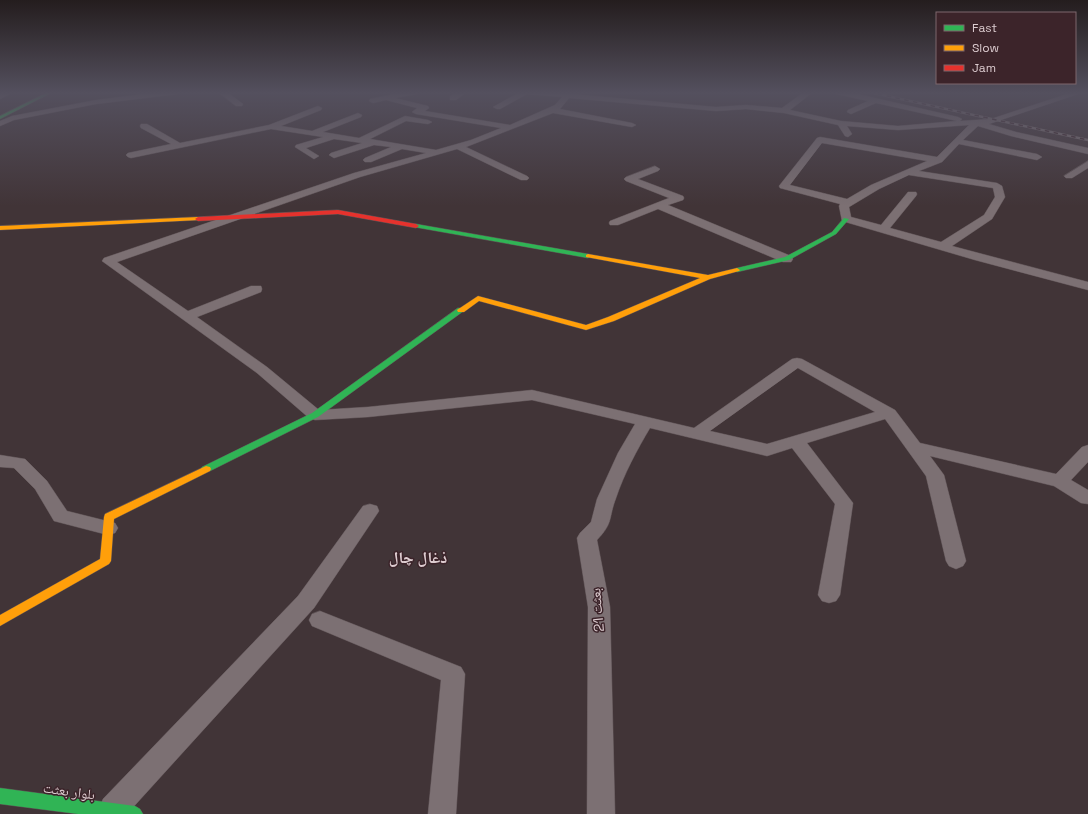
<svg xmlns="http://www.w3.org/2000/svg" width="1088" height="814" viewBox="0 0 1088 814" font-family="'Space Grotesk','Noto Naskh Arabic',sans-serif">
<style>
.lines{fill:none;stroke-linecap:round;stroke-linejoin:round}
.street-casing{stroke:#5e5255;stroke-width:1}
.fast-casing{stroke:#5e5255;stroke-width:1}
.slow-casing{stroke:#5e5255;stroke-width:1}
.jam-casing{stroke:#5e5255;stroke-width:1}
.street{fill:#7c7073;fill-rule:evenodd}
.fast{fill:#30b455;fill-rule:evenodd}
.slow{fill:#ff9f0a;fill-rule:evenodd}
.jam{fill:#e5322d;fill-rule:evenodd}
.rail-casing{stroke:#7b7072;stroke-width:2.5}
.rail{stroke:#3c242a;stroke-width:1.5;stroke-dasharray:4.5;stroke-linecap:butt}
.labels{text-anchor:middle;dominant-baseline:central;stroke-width:3;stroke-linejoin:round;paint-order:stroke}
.near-street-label{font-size:14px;fill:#ddccd0;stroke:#3c242a}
.near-neighbourhood-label{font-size:16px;font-weight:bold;fill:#ddccd0;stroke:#3c242a}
</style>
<rect width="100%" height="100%" fill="#413437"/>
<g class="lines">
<g class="street-casing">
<path id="street" d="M4 92H14L0 99V94Z
M160 92H182L178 94 96 104 14 120 0 126V121L12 116 96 100Z
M218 92H227L243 104 242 106H236Z
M404 92H418L417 94 395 98 428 106 429 108 425 111 510 125 555 105 562 97 527 94 500 109H497L493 107 520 92H550L716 107 746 105 782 108 804 92H813L790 110 841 121 898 126 957 121 876 103 851 114 847 112 848 110 868 101 836 94 835 92H849L958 117 962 119 960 121 991 119 1073 92H1084L989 124 1016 132 1088 148V154L1011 136 978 126 963 140 1037 154 1042 157 1037 160 959 144 942 162 919 171 997 183 1002 186 1005 197 992 219 952 246 1088 282V290L975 260 842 221 839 206 840 204 780 188 779 186 817 138 820 137 937 157 969 125 898 130 847 126 852 134 848 137 845 136 838 125 784 113 746 109 716 111 569 98 560 109 632 123 636 125 632 127 553 113 466 147 527 176 529 178 527 180H521L457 149 360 177 117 262 188 311 251 286H261L262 289 261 292 197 317 267 367 319 410 368 407 532 390 694 428 792 359 797 358 802 359 895 410 920 443 1056 474 1082 447 1088 445V462L1071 480 1088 490V504L1081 503 1054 486 930 456 944 475 966 561 963 566 956 569 949 566 946 561 926 476 885 419 807 443 853 503 840 595 836 601 829 603 822 601 818 595 835 504 792 448 767 456 650 428C637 450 624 474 616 498 608 519 614 522 597 540L610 607 615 814H587L588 607 577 538 580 533 591 522 597 499 618 453 635 424 532 400 368 417 315 420 309 418 257 373 102 261 104 258 354 173 426 153 402 149 371 162H365L363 160 365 158 391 147 374 145 334 158 329 155 331 153 362 143 334 139 306 148 319 156 314 159 295 147 296 145 323 137 271 129 131 158 128 157 126 155 128 153 171 144 141 128 140 126 141 124H147L180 143 269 125 318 106 322 108 321 110 281 126 312 131 358 113 362 115 361 117 323 132 359 138 405 116 428 120 432 122 428 124 406 121 370 139 436 150 471 140 501 128 416 114 412 112 417 108 386 100 373 103 369 101 370 99ZM822 143 927 161 871 185 847 199 790 185ZM909 175 993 188 995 197 984 215 941 242 890 228 916 196 917 194 916 192H908L881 225 851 217 849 207 879 189ZM798 368 875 412 767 444 710 431Z
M458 92H467L456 100H450V96Z
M1088 161V168L1072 178H1066L1064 176Z
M655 166 660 169 658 171 638 179 683 196 684 198 683 200 668 205 791 256 793 259 791 262H783L658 209 618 225H610L609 223 610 221 669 198 626 181 624 179 626 177Z
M0 455 25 459 47 481 67 511 115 523 118 528 115 533 108 535 54 521 35 489 14 468 0 467Z
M370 504 377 506 379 511 314 608 127 814H102L99 809 103 799 298 596 363 506Z
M320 611 461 667 465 674 456 814H428L441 680 312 626 309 620 312 614Z"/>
</g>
<g class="fast-casing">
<path id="fast" d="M48 92H53L0 119V116Z
M844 218 849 219 836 234 789 260 737 272 734 270 737 268 785 257 832 232Z
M416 224 588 254 591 256 588 258 414 227V225Z
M458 308H464L465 310 318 417 210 471H202L201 469 202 467 312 413Z
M0 788 135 806 140 809 143 814H78L0 804Z"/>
</g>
<g class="slow-casing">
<path id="slow" d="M198 217 200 218V220L0 230V226Z
M588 254 708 275 737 268 740 270 739 271 710 279 614 321 586 330 479 301 464 312H458L457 310 478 296 586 325 608 317 700 278 586 257V255Z
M206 466 210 467 211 469 210 471 114 519 111 561 109 564 0 626V615L100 559 104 517 105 514Z"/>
</g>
<g class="jam-casing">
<path id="jam" d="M338 210 416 224 419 226 416 228 338 214 198 221 195 219 198 217Z"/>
</g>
<use href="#street" class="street"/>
<use href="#fast" class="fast"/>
<use href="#slow" class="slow"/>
<use href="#jam" class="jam"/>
<g class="rail-casing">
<path id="rail" d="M869 92 1088 140"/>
</g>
<use href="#rail" class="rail"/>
</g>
<linearGradient id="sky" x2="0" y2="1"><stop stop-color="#241d1e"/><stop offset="0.45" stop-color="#54505e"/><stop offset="1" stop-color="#54505e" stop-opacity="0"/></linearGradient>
<rect width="1088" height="206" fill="url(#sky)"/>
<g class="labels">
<g class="near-street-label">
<text transform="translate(597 610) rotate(-95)">بعثت 21</text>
<text transform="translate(69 791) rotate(8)">بلوار بعثت</text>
</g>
<g class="near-neighbourhood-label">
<text x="418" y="557">ذغال چال</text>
</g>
</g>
<rect x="936" y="12" width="140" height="72" fill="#3c242a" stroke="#7c676c"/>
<rect x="944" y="25" width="20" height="6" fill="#30b455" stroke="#7c676c"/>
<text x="972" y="32" font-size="12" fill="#ddccd0">Fast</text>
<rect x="944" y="45" width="20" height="6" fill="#ff9f0a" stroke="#7c676c"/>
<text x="972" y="52" font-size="12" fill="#ddccd0">Slow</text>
<rect x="944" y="65" width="20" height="6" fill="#e5322d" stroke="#7c676c"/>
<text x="972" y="72" font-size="12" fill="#ddccd0">Jam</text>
</svg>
